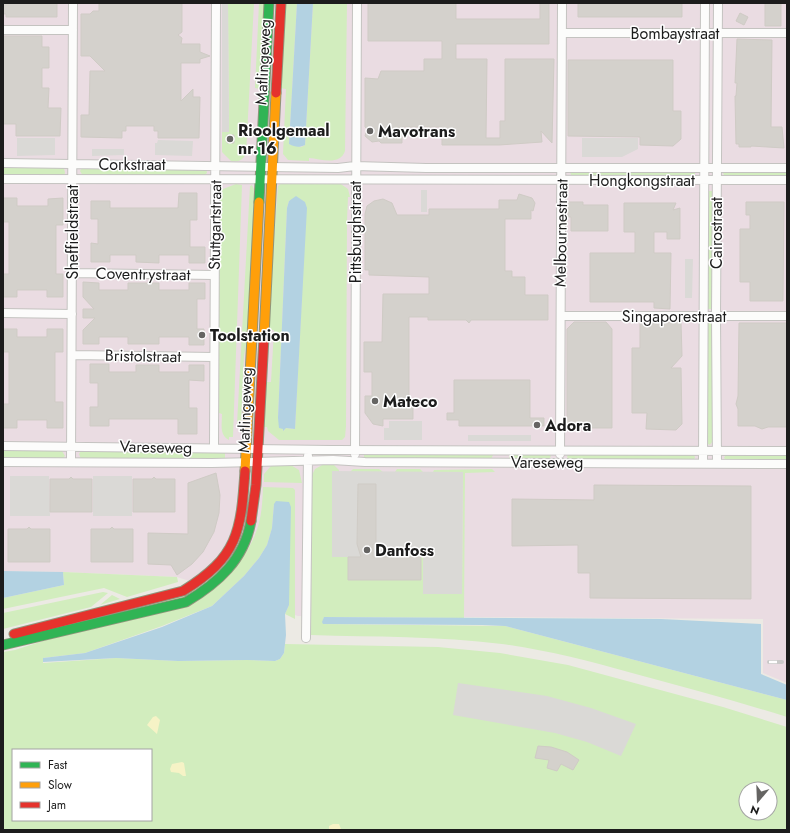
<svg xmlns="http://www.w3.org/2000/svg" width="790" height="833" viewBox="0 0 790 833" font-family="Jost,sans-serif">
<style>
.industrial{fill:#eadce2}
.grass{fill:#d2edbe;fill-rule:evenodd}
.sand{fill:#f6f3c6}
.parking{fill:#dad9d6}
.water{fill:#b3d2e2}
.building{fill:#d4d1cc;stroke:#cfcbc5}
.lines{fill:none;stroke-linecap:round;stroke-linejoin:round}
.street-casing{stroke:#c4c3c0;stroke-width:10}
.fast-casing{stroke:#90957c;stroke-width:11}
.slow-casing{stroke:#90957c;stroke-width:11}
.jam-casing{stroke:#90957c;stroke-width:11}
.street{stroke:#fcfcfb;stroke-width:8}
.fast{stroke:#30b455;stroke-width:9}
.slow{stroke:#ff9f0a;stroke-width:9}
.jam{stroke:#e5322d;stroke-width:9}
.rail-casing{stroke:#c9c9c8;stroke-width:4}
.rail{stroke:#fff;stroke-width:2.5;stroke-dasharray:8;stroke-linecap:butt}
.poi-dot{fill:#656462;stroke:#fff;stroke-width:1.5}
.labels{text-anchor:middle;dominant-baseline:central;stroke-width:3;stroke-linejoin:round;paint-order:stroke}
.street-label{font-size:16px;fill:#1c1c1c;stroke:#fff}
.poi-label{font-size:16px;font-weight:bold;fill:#1c1c1c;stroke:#fff;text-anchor:start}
</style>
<rect width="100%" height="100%" fill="#eceae4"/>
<path class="industrial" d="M3 3H787V683L763 673V619L298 616 177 577 63 572 3 571Z"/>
<path class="grass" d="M228 3H254L246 154C242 161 238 162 231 161L222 152V132L229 131Z
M259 3H267L261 89 255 88Z
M283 3H297L289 144 301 147 305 145 313 3H347L345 151C340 166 321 159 309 158V161L288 160 283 154 286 89 280 88Z
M3 168H64L65 173 64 175 3 176Z
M82 168H206L207 173 203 176H83L80 171Z
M572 170H692L695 172V175L692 177H572L570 172Z
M726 170 787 171V178L725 177 723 173Z
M283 182H338L348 189 350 197H348L347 220 346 426 345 437 342 440H279L268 431 267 427H262L267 382H271L274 330H267L278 186ZM296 198H298L302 294 295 429 285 428 284 431 278 418 287 208 289 201Z
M236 184 242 185 233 437H229V440C219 435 222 424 222 414L219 413 218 242 219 195 223 189Z
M252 185 255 191 248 333 244 356 241 424H237L250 186Z
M708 191H712L713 194V306L711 309H708Z
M708 321 713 325 712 442 710 445 706 443Z
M3 451H62L65 456 62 459H3Z
M81 451 225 453V458L81 459 79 454Z
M548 453 551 456 549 459 511 460 509 457 510 454Z
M364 454H492L493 455 491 459 364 458Z
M569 454H693L695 457 694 460 568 459 567 456Z
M726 454H787V461L726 460 724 458Z
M289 464 299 470 302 483 264 482V474L271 466Z
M324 464H333L339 470V472L333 471 393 557H424V594L462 593 463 473 433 472 434 470 492 469 495 472 465 473 464 618 324 617 323 624 505 626 787 700V717C736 701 684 687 632 673 589 661 546 650 502 644 439 636 374 637 311 635L312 475 315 469Z
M353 469H379L383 472H350Z
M397 469H420L423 472H395Z
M263 487 293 488 295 490V619L285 614 289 605 274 504 272 528 267 545 259 558 244 576 212 606 162 626 85 653 43 658V663L116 658 178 661 247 660 275 661 280 659 284 653 285 644 438 647 500 653 568 665 723 707 787 727V830H3V652L15 650 43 641 238 564C258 536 262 521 263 487ZM13 750H151V820H13ZM746 789H770V813H746Z
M63 572 177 577 178 582 127 597 104 588 3 609V598L64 585Z
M103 592 108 593 91 607 3 629V613Z
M112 595 120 599 100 605Z"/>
<path class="sand" d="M156 716 160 720 157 734 147 725 153 717Z
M182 762 184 763 186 776H183L179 773 171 772 170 769 172 764Z
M333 824H339L341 829 329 830V826Z"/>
<path class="parking" d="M222 3H228L229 132H222Z
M17 138H55V155L17 156Z
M582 138H638V149L622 157H582Z
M158 140 193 141 192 156 155 155V143H157Z
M92 149H124V155L92 156Z
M421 190H427V212H421Z
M685 259H693L692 298H685Z
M389 421H422V440H384V428H389Z
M468 435H531V441H468Z
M332 471 463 472 462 594H423V557H332Z
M49 476 50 516H10V476Z
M93 476H132V516H93Z
M458 683 547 696 591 708 636 724 621 756 587 742 555 733 453 715Z"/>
<path class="water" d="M297 3H313L305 145C299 148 295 147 289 144Z
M296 196 305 202 307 208 295 429 286 428 283 431V429L279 428 278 418 287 208 289 201Z
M276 501 289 502 291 507 289 605 285 614 286 635 284 653 280 659 275 661 247 660 178 661 116 658 43 662V658L85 653 162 627 212 606 244 576 259 558 267 545 272 528 274 504Z
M3 571 63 572 64 585 3 598Z
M324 617 661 619 761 624V674L787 685V700L505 626 482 625 323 624 322 622Z"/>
<path class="building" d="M3 3H57V17H6V14H3Z
M99 3H182V32L178 35 182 38 181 44H200V52L210 56 200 59V63H181V101L193 89V97H200L199 138H158V131H154V126H126V131H122V138L81 137V115H89L90 71H105L90 56H81V14H90L93 11H99Z
M368 3H456V19H540V3H549V44H456V59H487L486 138H500V121H505V59H554L552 143 541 131 542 142 499 145H442V127H402V143H381L379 141 372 142 365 136 367 129 365 127V78L378 79 381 71H424V59H442V41H368Z
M578 3H682V17H578Z
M765 3H781V26H765Z
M740 13 748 17 744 25 736 21Z
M3 36H42V47H49V68H42V88H49L48 108H61L60 136H16V124H3Z
M737 39 772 40 771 127H782L784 148 751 146V147H739V144H736L735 96H736L737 83H735Z
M568 60H673V111H681V139L673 146 640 145V137L568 136Z
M227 135H234V143H227Z
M179 193H197V220H190V247H205V263H189V255H159V263L136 262V255H110V262H91V243L98 244V219H91V201H110V208H178Z
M519 194 532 198 535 203 533 211 531 210V219H505V271H512V277H525V295H548V320H471L469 323 466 320H428V317H409V408H413V419H383V426L373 424 365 413V396H372V372H364V342H382L383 294H429V277L369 275V270H365V214L367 206 374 201 383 199 392 203 397 215H429V209H499V200H517Z
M3 198H17V206H48V199L63 198V225H56V274H63V297H47V290H17V297H3V274H9V222H3Z
M568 202H583V205H608V231H571V217H568Z
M746 202H784L783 301H750V282H740V229H750V215H746Z
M624 203H676L673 210 680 208V239H667V232H654V253H671L670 309 654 308V302H590V253H635V232H624Z
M83 282 99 283V290H128V283H159V290H189V283H205V299H197V329H204V345H189V337H159V344H128V337H99V344H83V330L95 318H83V309H94L83 297Z
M574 322H606L612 329V428H567V329Z
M640 322H681L682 356 671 368H681L682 424 676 430 646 429 647 413H632V348H640Z
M739 323H787V427H768L762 429 755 426H738V409L736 404 738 396Z
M3 329H17V337H47V329H63V352H55V402H63V428H47V420H17V428H3V404H9V352H3Z
M90 364H109V372H136V365H159V372H189V365H204V381L189 380V408H197V434H178V419H109V426H90V407H98V383H90Z
M454 380H530V418H544V426H459V420H447V413H454Z
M216 473 220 495 219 513 214 532 203 552 192 564 177 575 171 565 148 564V533L188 534V483Z
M71 477 73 479H92V512H50V479H69Z
M154 477 156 479H175V512H133V479H152Z
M358 484H376V544H373V557H421V580H348V557H361L357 544Z
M594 485 751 486V599L590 598V573H578V545L512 546V499L594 500Z
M29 527 31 529H50V562H8V529H27Z
M112 527 114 529H133V562H91V529H110Z
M538 746 551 747 567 752 579 760 573 770 561 764 557 771 547 768 549 760 535 758Z"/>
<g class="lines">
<g class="street-casing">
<path id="street" d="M3 30H73
M563 33H787
M3 163 338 168 355 166 426 168H787
M3 179 787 180
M72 273 214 275
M3 313 72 314
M561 316H787
M72 355 214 357
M3 446 330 450 787 451
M214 447 216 3
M355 454 357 3
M560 454 562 3
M3 462 212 463 333 460 365 462 787 464
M71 462 73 3
M703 463 705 3
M717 464 716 316 718 3
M306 638 308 456"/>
</g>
<g class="fast-casing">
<path id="fast" d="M259 202 269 3
M3 645 186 602C218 583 244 560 251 521"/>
</g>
<g class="slow-casing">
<path id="slow" d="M264 337 276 93
M245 471 259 202"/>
</g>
<g class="jam-casing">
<path id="jam" d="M276 93 281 3
M251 521 256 485 264 337
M14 634 183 591C238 557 241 532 245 471"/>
</g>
<use href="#street" class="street"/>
<use href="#fast" class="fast"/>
<use href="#slow" class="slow"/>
<use href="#jam" class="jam"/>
<g class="rail-casing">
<path id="rail" d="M769 662H782"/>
</g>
<use href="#rail" class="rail"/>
</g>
<g class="poi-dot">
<circle cx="370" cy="131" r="4"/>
<circle cx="230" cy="139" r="4"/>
<circle cx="202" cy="335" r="4"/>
<circle cx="375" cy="401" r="4"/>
<circle cx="537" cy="425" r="4"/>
<circle cx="367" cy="550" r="4"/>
</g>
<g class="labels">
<g class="street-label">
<text x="675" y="33">Bombaystraat</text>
<text transform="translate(263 62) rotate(-87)">Matlingeweg</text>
<text x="132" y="164">Corkstraat</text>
<text x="642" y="180">Hongkongstraat</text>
<text transform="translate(215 225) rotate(-89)">Stuttgartstraat</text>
<text transform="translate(72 232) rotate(-90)">Sheffieldstraat</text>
<text transform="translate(355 232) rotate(-90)">Pittsburghstraat</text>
<text transform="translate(561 233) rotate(-89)">Melbournestraat</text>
<text transform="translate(716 233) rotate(-90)">Cairostraat</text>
<text transform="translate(143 274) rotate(1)">Coventrystraat</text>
<text x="674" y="316">Singaporestraat</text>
<text transform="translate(143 356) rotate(1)">Bristolstraat</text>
<text transform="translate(245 410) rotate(-88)">Matlingeweg</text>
<text transform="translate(156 447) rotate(1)">Vareseweg</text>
<text x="547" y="462">Vareseweg</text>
</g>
<g class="poi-label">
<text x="238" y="130">Rioolgemaal<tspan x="238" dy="18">nr.16</tspan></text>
<text x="378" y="131">Mavotrans</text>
<text x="210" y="335">Toolstation</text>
<text x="383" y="401">Mateco</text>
<text x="545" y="425">Adora</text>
<text x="375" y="550">Danfoss</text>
</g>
</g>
<rect width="790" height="833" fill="none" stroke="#1c1c1c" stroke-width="8"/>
<rect x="12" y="749" width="140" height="72" fill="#ffffff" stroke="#a4a4a4"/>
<rect x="20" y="762" width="20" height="6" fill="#30b455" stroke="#a4a4a4"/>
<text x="48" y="769" font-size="12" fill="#1c1c1c">Fast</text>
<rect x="20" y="782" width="20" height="6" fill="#ff9f0a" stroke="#a4a4a4"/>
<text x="48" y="789" font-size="12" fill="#1c1c1c">Slow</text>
<rect x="20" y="802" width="20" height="6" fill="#e5322d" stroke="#a4a4a4"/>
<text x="48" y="809" font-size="12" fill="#1c1c1c">Jam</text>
<g transform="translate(758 801) rotate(199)"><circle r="19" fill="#ffffff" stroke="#a4a4a4"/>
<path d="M0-3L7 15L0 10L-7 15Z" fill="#656462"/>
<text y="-6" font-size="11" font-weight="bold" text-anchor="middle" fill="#1c1c1c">N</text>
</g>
</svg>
